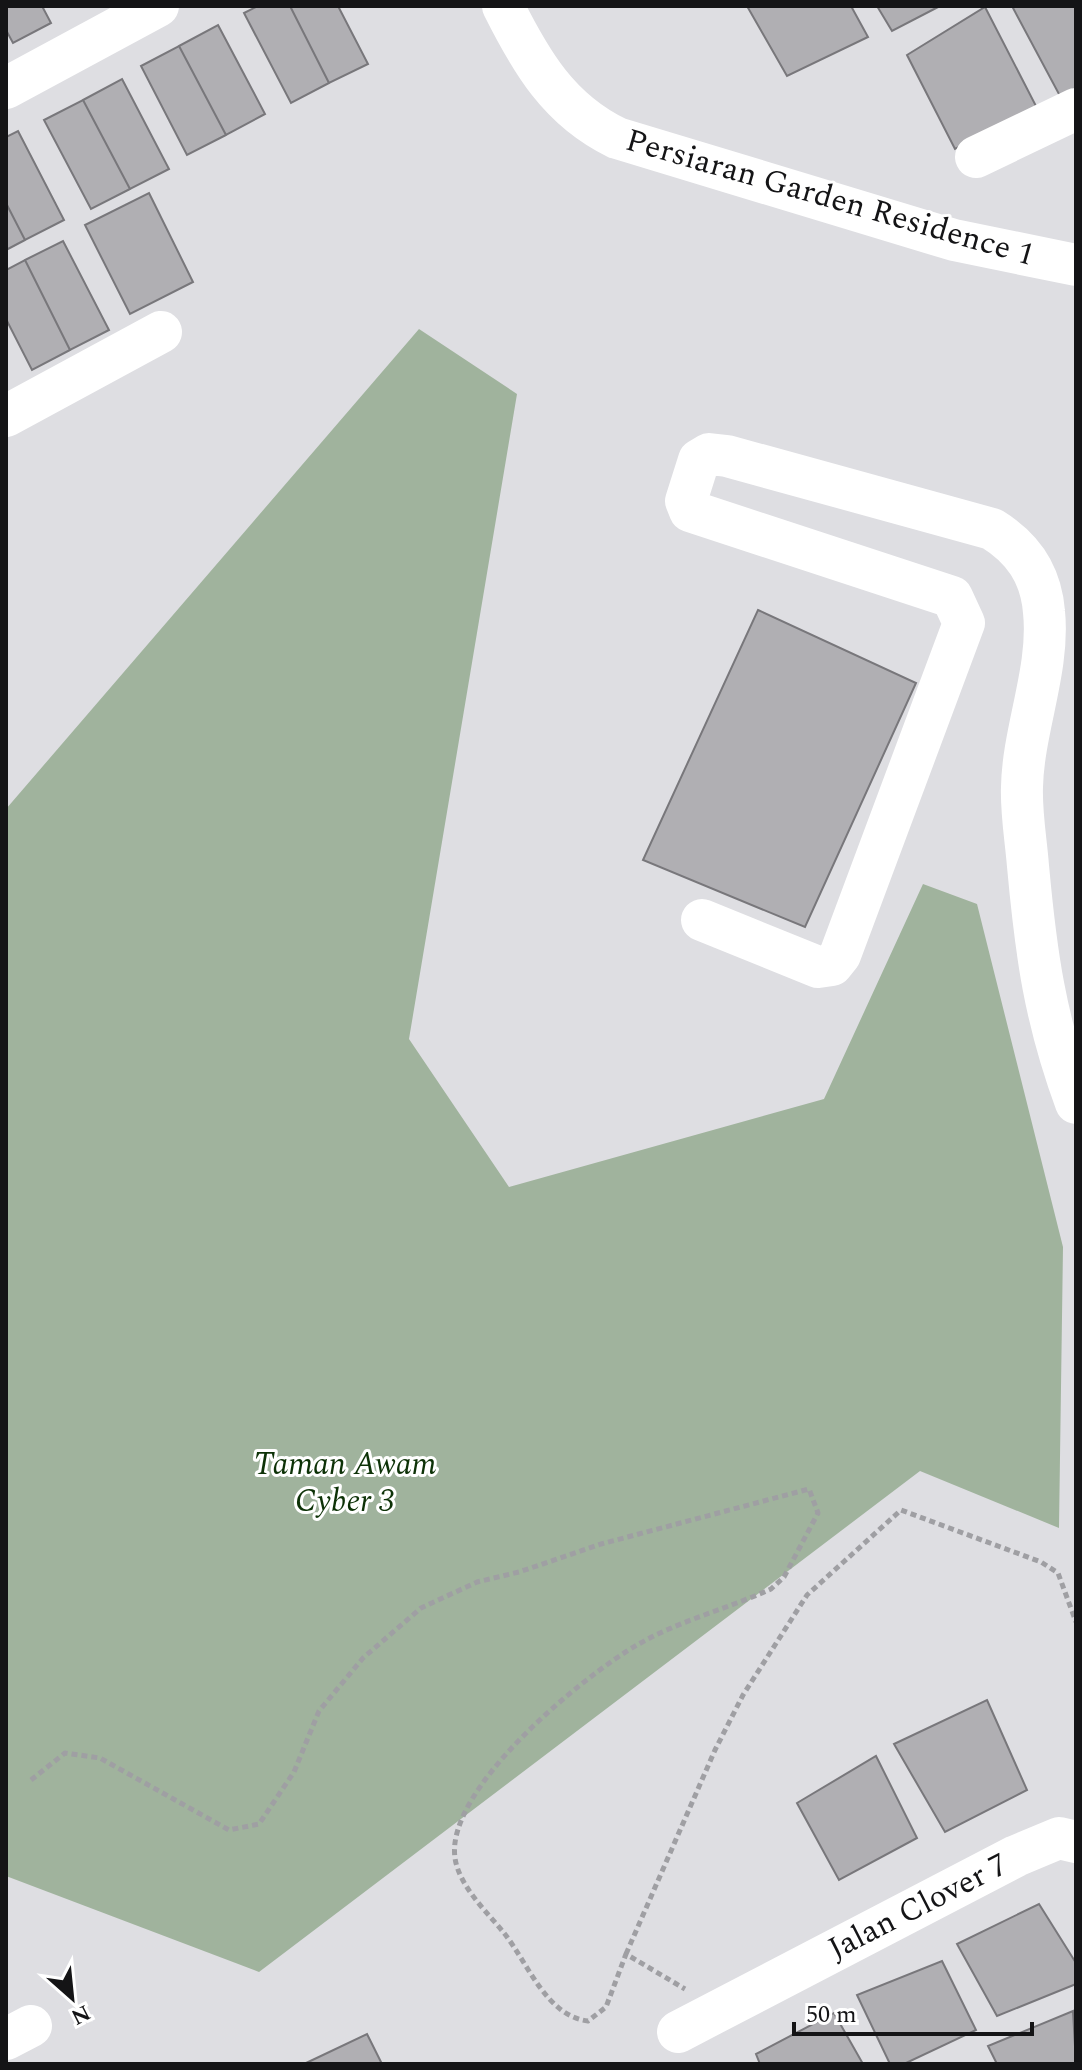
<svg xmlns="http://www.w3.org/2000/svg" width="1082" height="2070" viewBox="0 0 1082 2070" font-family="Spectral,serif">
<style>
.green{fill:#a0b39d}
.building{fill:#b0afb3;stroke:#78777b;stroke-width:2}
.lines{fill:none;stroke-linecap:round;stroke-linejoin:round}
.path{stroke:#9f9fa3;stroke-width:5;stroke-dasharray:6 4;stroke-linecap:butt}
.minor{stroke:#fff;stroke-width:42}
.labels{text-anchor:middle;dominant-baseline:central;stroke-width:6;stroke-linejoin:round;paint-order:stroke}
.street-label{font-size:32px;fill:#141416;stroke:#fff}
.park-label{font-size:32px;font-style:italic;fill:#0d3207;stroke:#fff}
</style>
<rect width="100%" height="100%" fill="#dedee2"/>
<path class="green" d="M419 329 517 394 409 1039 509 1187 824 1099 923 884 977 904 1063 1247 1059 1528 920 1471 259 1972 6 1876V809Z"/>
<path class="building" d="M6 6H42L51 23 13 43 6 30Z
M258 6H290L329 83 291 103 244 13Z
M290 6H338L368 64 329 83Z
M747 6H851L868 37 787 76Z
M877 6H940L892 31Z
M1012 6H1076V88L1060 96Z
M985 7 1037 108 955 149 907 55Z
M218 25 265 114 226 135 179 46Z
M179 46 226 135 187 155 141 66Z
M122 79 169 169 130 189 83 100Z
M83 100 130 189 91 209 44 120Z
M18 131 64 220 25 240 6 203V137Z
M149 193 193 282 130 314 85 225Z
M6 203 25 240 6 250Z
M63 241 109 330 70 350 25 260Z
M25 260 70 350 32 370 6 319V270Z
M758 610 916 683 805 927 643 860Z
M987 1700 1027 1790 945 1832 894 1744Z
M876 1756 917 1838 839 1880 797 1803Z
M1039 1904 1076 1963V1984L997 2016 957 1944Z
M942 1961 976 2030 904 2064H890L857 1995Z
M1073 2011 1076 2064H997L988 2046Z
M834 2013 863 2064H760L756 2054Z
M367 2034 382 2064H304Z"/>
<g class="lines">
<path class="path" d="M31 1780 65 1753 100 1758 229 1830 259 1824 294 1772 319 1711 363 1658 421 1608 477 1582 519 1572 601 1544 809 1489 818 1513 784 1577 771 1589C727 1609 678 1621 637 1645 582 1677 445 1789 455 1858 459 1886 487 1912 504 1933 528 1963 546 2016 588 2021L606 2007 626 1954 685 1989
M626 1954 715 1750 743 1695 807 1595 901 1510 1041 1562 1058 1573 1076 1622"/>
<path class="minor" d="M503 6C531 62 559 110 617 138L954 240 1076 265
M6 88 158 6
M976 157 1076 109
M6 416 161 332
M702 920 818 967 832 965 840 955 964 623 952 597 690 511 686 501 699 460 709 454 727 456 992 529C1023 548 1041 574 1044 612 1050 669 1023 730 1022 787 1021 813 1026 840 1028 866 1036 954 1045 1019 1076 1103
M678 2032 1016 1856 1059 1838 1076 1842
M6 2039 31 2026"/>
</g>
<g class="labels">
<g class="street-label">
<text transform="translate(830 198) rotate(16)">Persiaran Garden Residence 1</text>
<text transform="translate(918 1907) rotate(-27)">Jalan Clover 7</text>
</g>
<g class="park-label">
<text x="345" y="1464">Taman Awam<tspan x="345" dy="37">Cyber 3</tspan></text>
</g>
</g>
<rect width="1082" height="2070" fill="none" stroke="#141416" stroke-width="16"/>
<g transform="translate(72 1998) rotate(153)" stroke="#ffffff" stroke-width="6" paint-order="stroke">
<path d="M0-6L14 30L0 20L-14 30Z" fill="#141416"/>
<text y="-12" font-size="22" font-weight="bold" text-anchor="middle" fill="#141416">N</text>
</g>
<path d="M794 2022v12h238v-12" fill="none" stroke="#141416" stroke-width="4"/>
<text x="806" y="2022" font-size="24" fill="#141416" stroke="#ffffff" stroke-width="6" paint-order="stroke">50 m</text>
</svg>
